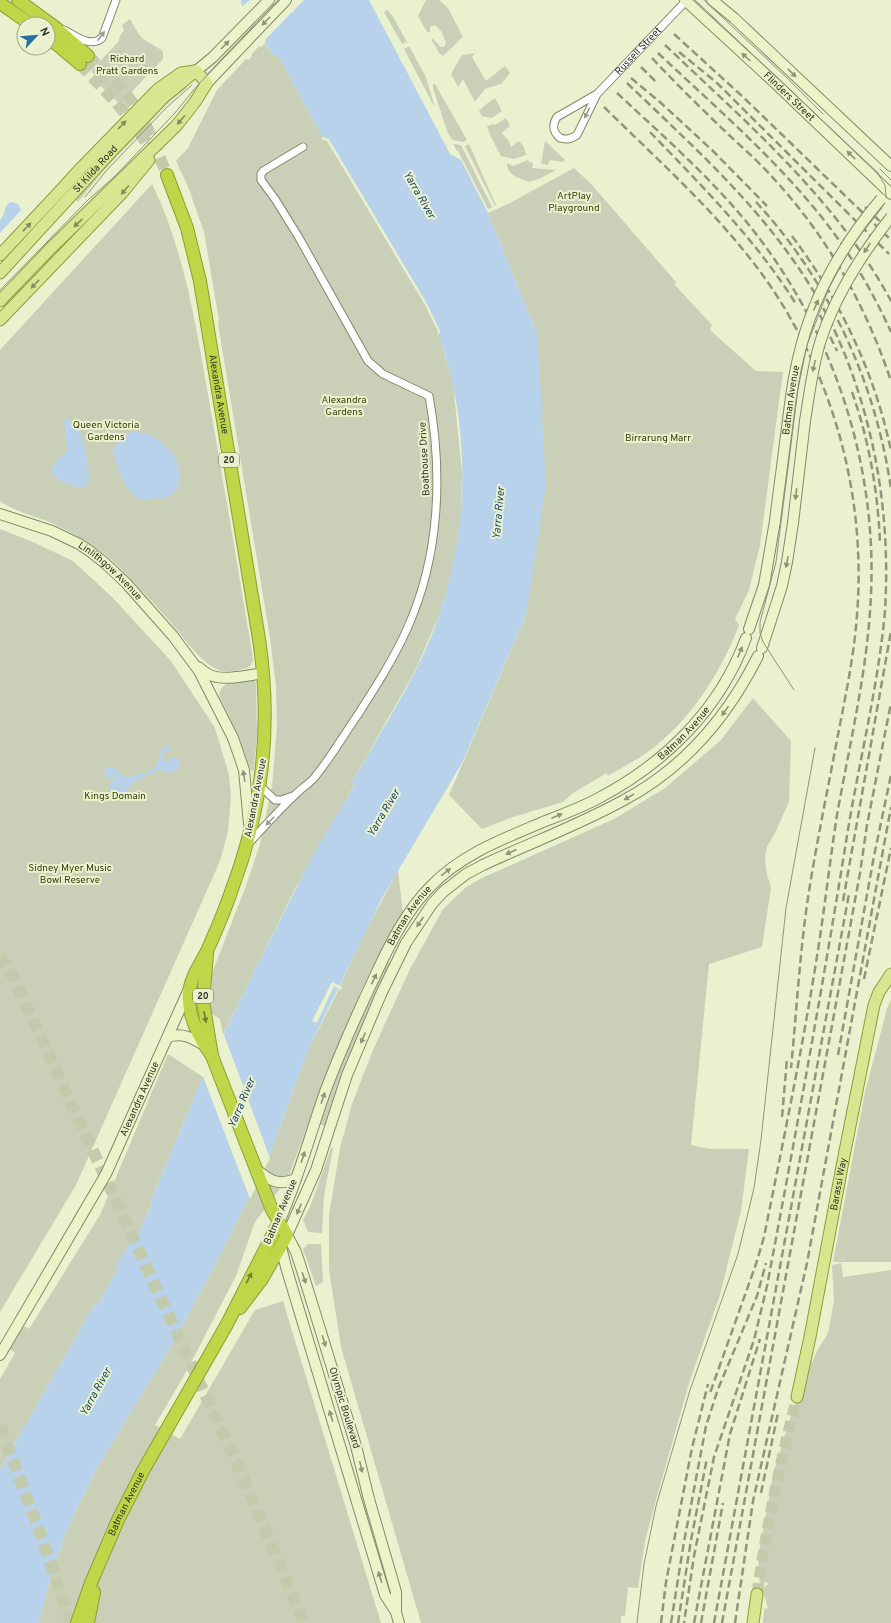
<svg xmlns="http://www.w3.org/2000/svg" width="891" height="1623" viewBox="0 0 891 1623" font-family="Overpass,sans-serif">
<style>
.green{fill:#cad0b8}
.water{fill:#b7d2ea}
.pier{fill:#e9f1ce}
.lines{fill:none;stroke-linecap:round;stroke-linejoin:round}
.primary-tunnel{stroke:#c4cbac;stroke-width:11;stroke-dasharray:11 5.5;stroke-linecap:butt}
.highway-tunnel{stroke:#c4cbac;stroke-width:12;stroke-dasharray:12 6;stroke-linecap:butt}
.street-casing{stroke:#828a6a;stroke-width:9}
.secondary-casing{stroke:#828a6a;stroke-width:12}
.primary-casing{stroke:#8d9d3b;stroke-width:13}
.highway-casing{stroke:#8d9d3b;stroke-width:14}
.street{stroke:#fff;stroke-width:7}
.secondary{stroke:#ecf3c8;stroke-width:10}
.primary{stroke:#d8e691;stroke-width:11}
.highway{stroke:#bed647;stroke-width:12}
.tram{stroke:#90957c;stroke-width:1}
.rail{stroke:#90957c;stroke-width:2.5;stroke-dasharray:8 4;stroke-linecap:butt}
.secondary-bridge-casing{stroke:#828a6a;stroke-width:12;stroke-linecap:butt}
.secondary-bridge{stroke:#ecf3c8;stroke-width:10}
.oneway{fill:#8e9477}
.oneway2{fill:#989a92}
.oneway3{fill:#848d5c}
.oneway4{fill:#707d35}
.labels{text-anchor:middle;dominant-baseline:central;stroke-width:4;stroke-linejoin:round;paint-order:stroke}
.shield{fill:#e9f1ce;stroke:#686d58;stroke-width:1}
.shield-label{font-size:9px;font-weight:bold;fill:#313426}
.street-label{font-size:10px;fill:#313426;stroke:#e9f1ce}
.park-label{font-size:10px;fill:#374009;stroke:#e9f1ce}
.water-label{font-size:11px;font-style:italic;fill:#1c4769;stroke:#e9f1ce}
</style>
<rect width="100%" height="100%" fill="#e9f1ce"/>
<path class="green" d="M426 0H439L448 8 463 37 443 56 439 53 431 39H433L441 47H444L446 43 442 32 435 25 430 27V32H427L418 16Z
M387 10 392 15 407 42 402 44 384 12Z
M130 19 138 33 143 39 163 51V59L120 104 95 81 98 78 91 71 118 42 120 36 124 30 122 25Z
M265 43 273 55 277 56 280 59 323 137 328 139 435 319 453 383 462 472 461 515 455 559 450 582 438 618 415 671 352 782 355 784 294 891 223 1035 220 1019 212 1014 209 999 210 978 246 886 260 844 272 786 277 726 276 686 270 638 222 348 218 323 219 320 204 232 189 189 176 161 188 148 217 90 246 59 249 60 252 56V54L259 46 261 47Z
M409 46 426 77 435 108 404 49Z
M475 53 472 57 486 81 505 66 510 73 501 84 485 89 475 102 463 79 458 87 451 74 462 55Z
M433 84H435L467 140 463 142 452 140 447 131 433 88Z
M185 86 187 88 166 105 104 170 78 202 74 198 164 104Z
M495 98 502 111 492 118 482 116 479 111 485 105Z
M506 118 510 126 502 133 509 141 511 147 519 141 524 147 526 155 514 159 501 156 490 135 487 126 493 124 495 125Z
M545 141 565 160 562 162 550 160 548 165 541 164Z
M453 144 461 145 492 207 488 209 458 151H457Z
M469 144 496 205 495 206 465 146Z
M528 160 529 162 533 163 532 168 556 170 541 178 529 182C519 178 507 175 507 163L513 166Z
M574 168 592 185 676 282 674 284 712 325 710 330 756 371 783 372 760 545 749 590 735 619 739 625C720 675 687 726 642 756 631 763 619 769 608 776L607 773 573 793 563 802 510 818 482 829 449 795 526 615 537 333 488 213 510 203Z
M152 184C185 251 196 327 209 400 224 486 239 573 253 659L252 663 248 668C239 670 228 673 218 670 198 661 180 632 165 616 151 600 136 585 121 569 104 551 79 536 56 525 37 516 17 513 0 501V350Z
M0 529 33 542 73 561 112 597 171 661 215 728 229 775 231 796 228 832 220 861 76 1185 0 1312Z
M251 680 255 681 256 684 257 737 254 767V770L251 771 238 735 219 696C220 680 239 681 251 680Z
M753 698 791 741 789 802 776 831 767 847 765 857 766 870 771 888 762 947 709 964 691 1145 710 1149H749L741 1211 733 1242 720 1295 690 1380 656 1500 645 1541 638 1588 628 1587 625 1616H621V1623H421L341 1347 329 1270V1215L340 1148 352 1104 373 1050 410 969 443 909 465 888 480 879 614 819 665 788 721 740Z
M398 870 403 913 381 951 361 991 326 1076 288 1178 255 1222 236 1276 185 1374 155 1425 180 1439 255 1310 283 1301 381 1623H39L51 1575 66 1533 78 1506 97 1468 175 1340 222 1252 270 1154 308 1050 335 997 361 940Z
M387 962 390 964C366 1017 343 1070 326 1126L319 1124 344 1058Z
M891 999V1262H833L865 1092 887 1009Z
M168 1054 203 1077 151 1200 152 1204 136 1238 116 1266 117 1270 98 1304 94 1305 0 1470V1379L15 1353 10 1349 24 1326 29 1329 100 1215Z
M331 1148H333L324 1196 322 1233 308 1232 303 1220 310 1207Z
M308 1244H321L323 1282 316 1286 303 1249Z
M841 1263 843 1277 891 1270V1623H763L764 1609 768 1608 762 1589 768 1584 766 1582 760 1588 758 1558 774 1471 797 1396 817 1351 828 1333 834 1301 832 1265Z"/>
<path class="water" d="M241 0H369L450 154 461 160 488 213 537 333 546 484 526 615 462 763 383 896 308 1050 270 1154 222 1252 175 1340 97 1468 78 1506 66 1533 51 1575 39 1623H0V1470L94 1305 98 1304 117 1270 116 1266 131 1240 136 1238 152 1204 151 1200 203 1077 255 970 314 853 355 785 352 782C373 745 396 709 415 672 468 570 477 443 439 335L440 331 427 304 329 139 323 137 280 59 277 56 273 55 243 6 242 7Z
M10 202 18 204 21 210 0 233V220L4 214 6 206Z
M66 418C71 421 76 423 78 428 83 439 94 478 86 486 74 489 58 482 51 471L57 460 67 451 64 422Z
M130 432C145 431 158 437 168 448 182 462 188 490 164 498 162 499 160 498 158 498 152 498 148 502 140 499 125 493 116 465 113 449L120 439Z
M166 744 169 745 170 748 169 751 165 752 162 760 166 763 170 757H173L179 761 180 766 175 771 166 772 160 770 137 780 131 784 126 792 115 794 111 790 109 785 115 778 112 775 110 779 107 778 104 773 106 767H113L123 777C132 777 153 774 157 764 160 757 160 749 166 744Z"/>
<path class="pier" d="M250 0H304L294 10V12H292L265 40V43L263 45V41L243 8H240Z
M323 137 328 139 427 304 440 331 437 336 438 331 425 305 327 141 322 139V138Z
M332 982 342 987 341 990 334 986 317 1023 312 1021Z
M223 1032 270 1158 250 1199 202 1074Z"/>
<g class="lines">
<path class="primary-tunnel" d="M757 1594C766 1528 780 1462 797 1397"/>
<path class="highway-tunnel" d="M88 56C100 68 114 80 125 93 145 117 155 146 167 175
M80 64C106 91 131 116 150 149
M0 955 14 979 243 1477 304 1623
M0 1426 43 1541 71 1623"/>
<g class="street-casing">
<g id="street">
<path d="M64 30C76 36 90 48 102 38L116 0"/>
<path id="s1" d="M597 94 557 117C552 125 552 131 560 138 567 140 571 139 577 135L597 94 686 1"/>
<path d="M260 786 275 800H281L293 796"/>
<path d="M248 844C263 828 278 811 294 796 300 789 308 785 314 778 330 759 343 736 357 716 375 688 393 660 407 629 440 556 443 473 429 396L383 374 368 361 298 236 275 199 261 180V174L263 171 303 147"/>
</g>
</g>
<g class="secondary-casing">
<g id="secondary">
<path id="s2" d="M685 0 775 83 891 194"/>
<path d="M712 0 734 18 891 166"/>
<path d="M196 71 213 57 269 0"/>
<path d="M207 83 286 0"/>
<path id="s3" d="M0 514 52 531 79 544 91 552 106 564 126 583 173 636 199 671 233 738 244 770 249 824"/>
<path d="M749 629 764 585 775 521"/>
<path d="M762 648 782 586 787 562 793 523"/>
<path d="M198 667C201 669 204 672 208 674 221 682 249 675 264 673"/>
<path d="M168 1037C182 1032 192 1038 204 1045"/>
<path d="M256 1169C270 1181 278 1186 296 1179"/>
<path id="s4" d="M279 1222C298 1180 310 1135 325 1092 340 1052 357 1014 375 976 390 944 406 911 431 886 462 854 503 839 543 822 561 815 580 808 597 799 664 764 720 710 746 638"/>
<path d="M281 1247 286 1267 385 1595 396 1612 399 1623"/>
<path id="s5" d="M0 1355 106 1174 188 991"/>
<path d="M396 1612V1592L369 1499 356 1446 304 1277 296 1252 287 1235 316 1170 347 1075 382 992 406 943 432 904 443 892 466 874 483 865C530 843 579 825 624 800 684 768 728 716 758 656"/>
</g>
</g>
<g class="primary-casing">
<g id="primary">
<path d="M0 255 60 191 81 168 158 89 181 73 195 71"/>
<path id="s6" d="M0 273 111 152 165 96 196 71"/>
<path d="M0 301 51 248 177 125 195 102 207 83 196 71"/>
<path d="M0 320 122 193 149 160"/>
<path id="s7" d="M797 1397 810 1337 844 1156 874 1005 879 992 891 974"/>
<path d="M753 1623 757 1594"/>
</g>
</g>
<g class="highway-casing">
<g id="highway">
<path d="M18 0 56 28 88 56"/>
<path d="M0 3 30 24"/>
<path d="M48 37 80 64"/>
<path id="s8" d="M167 175 187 228 200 281 259 639C272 726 263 806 232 889 225 910 216 931 207 951 200 965 191 977 189 992 187 1016 199 1038 212 1056"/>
<path d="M207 955 203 1001 212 1056 272 1210 287 1235 262 1279 240 1308"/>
<path id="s9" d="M77 1623 91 1583 118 1520 144 1469 226 1326 279 1222"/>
<path d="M88 1623 94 1592"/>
</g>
</g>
<use href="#street" class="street"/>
<use href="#secondary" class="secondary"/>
<use href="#primary" class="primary"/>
<use href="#highway" class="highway"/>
<path class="tram" d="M695 0 879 174
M704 0 787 78 823 114
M880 169 891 180
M85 197 106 171 166 108 192 85
M0 290 88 200 114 177 175 113 196 87 280 0
M794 690 763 642 760 633V622L776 562 798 389 807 345 829 288 847 254 862 233 881 209 884 202 886 196 885 185 876 171
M637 1623 644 1564 656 1506 690 1390 738 1254 754 1188 761 1140 786 908 815 748"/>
<path class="rail" d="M674 34 742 96 891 240
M665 45C747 123 837 200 891 301
M679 52 716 82 889 254
M658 53C711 103 768 152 815 209 846 246 871 288 891 332
M652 58C677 85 703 110 729 135 745 150 761 164 775 180 828 238 866 306 891 381
M641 67 657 83
M631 78 661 103 713 151 767 206
M627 83C705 158 783 226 832 325 874 414 891 513 885 611 878 689 858 765 846 842 822 991 795 1138 767 1286L754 1340 714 1457 694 1556 684 1623
M617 93C662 135 710 177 749 225 832 328 877 461 871 594 868 668 850 742 837 815 830 860 825 905 818 950 803 1046 783 1142 764 1237L756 1264 710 1393
M604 107C664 166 729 223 775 293 837 388 866 502 857 615 854 657 845 698 837 740 828 788 818 836 810 885 800 946 797 1007 791 1068
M650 132C702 186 756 240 796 304
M756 202C829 281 876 383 891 489
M865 207 891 232
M792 236C840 300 875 373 891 451
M820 315 837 351
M852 392C869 440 878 492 880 543
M843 901 891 631
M864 979 891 848
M838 1055 874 856 891 775
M782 1117 787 1059
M761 1493 778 1413
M661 1623 666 1582 692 1448 708 1384
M671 1623 684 1542 706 1426 718 1389 757 1296 766 1263
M678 1623 691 1540 707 1458
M694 1623 730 1434 760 1339
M701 1623 723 1503
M714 1623 849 894
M722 1623 860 873 867 825 891 703
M735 1623 753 1501 807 1263 891 807"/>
<g class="secondary-bridge-casing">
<g id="secondary-bridge">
<path id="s10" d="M775 521C778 495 782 469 785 443 789 415 791 387 798 359 811 300 842 245 881 199"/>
<path d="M793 523C797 489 801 455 805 421 809 396 812 371 819 346 833 299 861 255 891 217"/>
</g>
</g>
<use href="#secondary-bridge" class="secondary-bridge"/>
</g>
<defs><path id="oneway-solid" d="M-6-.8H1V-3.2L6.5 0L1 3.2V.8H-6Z"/></defs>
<g class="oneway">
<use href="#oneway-solid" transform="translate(266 21) rotate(134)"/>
<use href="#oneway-solid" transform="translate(225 45) rotate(-46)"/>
<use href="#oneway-solid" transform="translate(746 57) rotate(-138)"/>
<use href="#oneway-solid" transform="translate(792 73) rotate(44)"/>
<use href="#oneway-solid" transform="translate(851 155) rotate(-136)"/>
<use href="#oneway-solid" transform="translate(867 248) rotate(123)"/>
<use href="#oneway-solid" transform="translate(816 305) rotate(-66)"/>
<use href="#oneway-solid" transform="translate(814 366) rotate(103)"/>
<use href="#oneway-solid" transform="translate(796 494) rotate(97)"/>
<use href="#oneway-solid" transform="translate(787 562) rotate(101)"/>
<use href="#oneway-solid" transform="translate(740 652) rotate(-66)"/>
<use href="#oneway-solid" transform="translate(725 711) rotate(126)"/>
<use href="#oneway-solid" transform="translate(244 776) rotate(-99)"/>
<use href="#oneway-solid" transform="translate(629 797) rotate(149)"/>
<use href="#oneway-solid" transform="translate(557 816) rotate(-23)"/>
<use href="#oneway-solid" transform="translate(511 852) rotate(156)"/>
<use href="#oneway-solid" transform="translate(446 872) rotate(-38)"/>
<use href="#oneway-solid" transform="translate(420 922) rotate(124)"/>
<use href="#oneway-solid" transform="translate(374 979) rotate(-65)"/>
<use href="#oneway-solid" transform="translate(363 1038) rotate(113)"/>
<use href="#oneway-solid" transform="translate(323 1098) rotate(-71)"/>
<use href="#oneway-solid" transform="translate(303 1157) rotate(-72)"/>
<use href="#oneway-solid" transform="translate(299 1209) rotate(113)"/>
<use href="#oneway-solid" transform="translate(304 1278) rotate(72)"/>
<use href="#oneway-solid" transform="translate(324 1341) rotate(73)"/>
<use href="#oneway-solid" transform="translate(331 1416) rotate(-107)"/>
<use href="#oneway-solid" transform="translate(361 1467) rotate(77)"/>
<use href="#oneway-solid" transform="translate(380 1577) rotate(-107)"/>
</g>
<g class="oneway2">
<use href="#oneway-solid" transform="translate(101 36) rotate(-53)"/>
<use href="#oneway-solid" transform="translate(587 113) rotate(116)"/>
<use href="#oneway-solid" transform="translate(270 821) rotate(134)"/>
</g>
<g class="oneway3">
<use href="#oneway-solid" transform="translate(181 120) rotate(131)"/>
<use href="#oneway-solid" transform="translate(122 125) rotate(-46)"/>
<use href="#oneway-solid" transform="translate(125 190) rotate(131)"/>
<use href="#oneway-solid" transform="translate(78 223) rotate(137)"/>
<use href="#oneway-solid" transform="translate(27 227) rotate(-47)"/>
<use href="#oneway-solid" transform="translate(35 284) rotate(134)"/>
</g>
<g class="oneway4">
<use href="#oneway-solid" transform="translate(205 1017) rotate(79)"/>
<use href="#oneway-solid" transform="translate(249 1278) rotate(-62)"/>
</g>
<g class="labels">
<g class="shield">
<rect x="219" y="453" width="20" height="14" rx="3"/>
<rect x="193" y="989" width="20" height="14" rx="3"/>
</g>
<g class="shield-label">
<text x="229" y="460">20</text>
<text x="203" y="996">20</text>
</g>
<g class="street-label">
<text stroke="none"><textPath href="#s1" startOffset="193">Russell Street</textPath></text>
<text stroke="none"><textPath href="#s2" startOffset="142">Flinders Street</textPath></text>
<text stroke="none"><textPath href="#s6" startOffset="141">St Kilda Road</textPath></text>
<text stroke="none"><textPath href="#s8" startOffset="226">Alexandra Avenue</textPath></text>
<text stroke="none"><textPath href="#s10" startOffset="122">Batman Avenue</textPath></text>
<text transform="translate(425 459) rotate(-93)">Boathouse Drive</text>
<text stroke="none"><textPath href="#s3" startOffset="126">Linlithgow Avenue</textPath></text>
<text stroke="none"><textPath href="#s4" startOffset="669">Batman Avenue</textPath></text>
<text transform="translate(256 798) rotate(-79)">Alexandra Avenue</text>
<text stroke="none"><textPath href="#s4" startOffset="334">Batman Avenue</textPath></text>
<text stroke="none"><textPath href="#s5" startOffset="292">Alexandra Avenue</textPath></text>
<text stroke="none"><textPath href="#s7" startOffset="217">Barassi Way</textPath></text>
<text transform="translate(281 1212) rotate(-67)">Batman Avenue</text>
<text transform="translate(344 1408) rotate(73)">Olympic Boulevard</text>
<text stroke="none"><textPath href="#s9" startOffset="129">Batman Avenue</textPath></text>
</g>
<g class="park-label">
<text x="127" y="59">Richard<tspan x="127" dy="12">Pratt Gardens</tspan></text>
<text x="574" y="196">ArtPlay<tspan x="574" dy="12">Playground</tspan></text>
<text x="344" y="400">Alexandra<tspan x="344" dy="12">Gardens</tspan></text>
<text x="106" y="425">Queen Victoria<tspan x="106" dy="12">Gardens</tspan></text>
<text x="658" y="438">Birrarung Marr</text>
<text x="115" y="796">Kings Domain</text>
<text x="70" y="868">Sidney Myer Music<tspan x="70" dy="12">Bowl Reserve</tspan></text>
</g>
<g class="water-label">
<text transform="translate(419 195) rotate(60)">Yarra River</text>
<text transform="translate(499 513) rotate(-85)">Yarra River</text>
<text transform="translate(384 813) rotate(-59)">Yarra River</text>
<text transform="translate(242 1103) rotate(-67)">Yarra River</text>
<text transform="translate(96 1392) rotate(-61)">Yarra River</text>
</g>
</g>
<g transform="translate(36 36) rotate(64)"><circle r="19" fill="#e9f1ce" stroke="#9fa58b"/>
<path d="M0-3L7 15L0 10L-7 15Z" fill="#2b70a5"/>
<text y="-6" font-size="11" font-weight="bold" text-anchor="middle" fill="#313426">N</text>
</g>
</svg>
